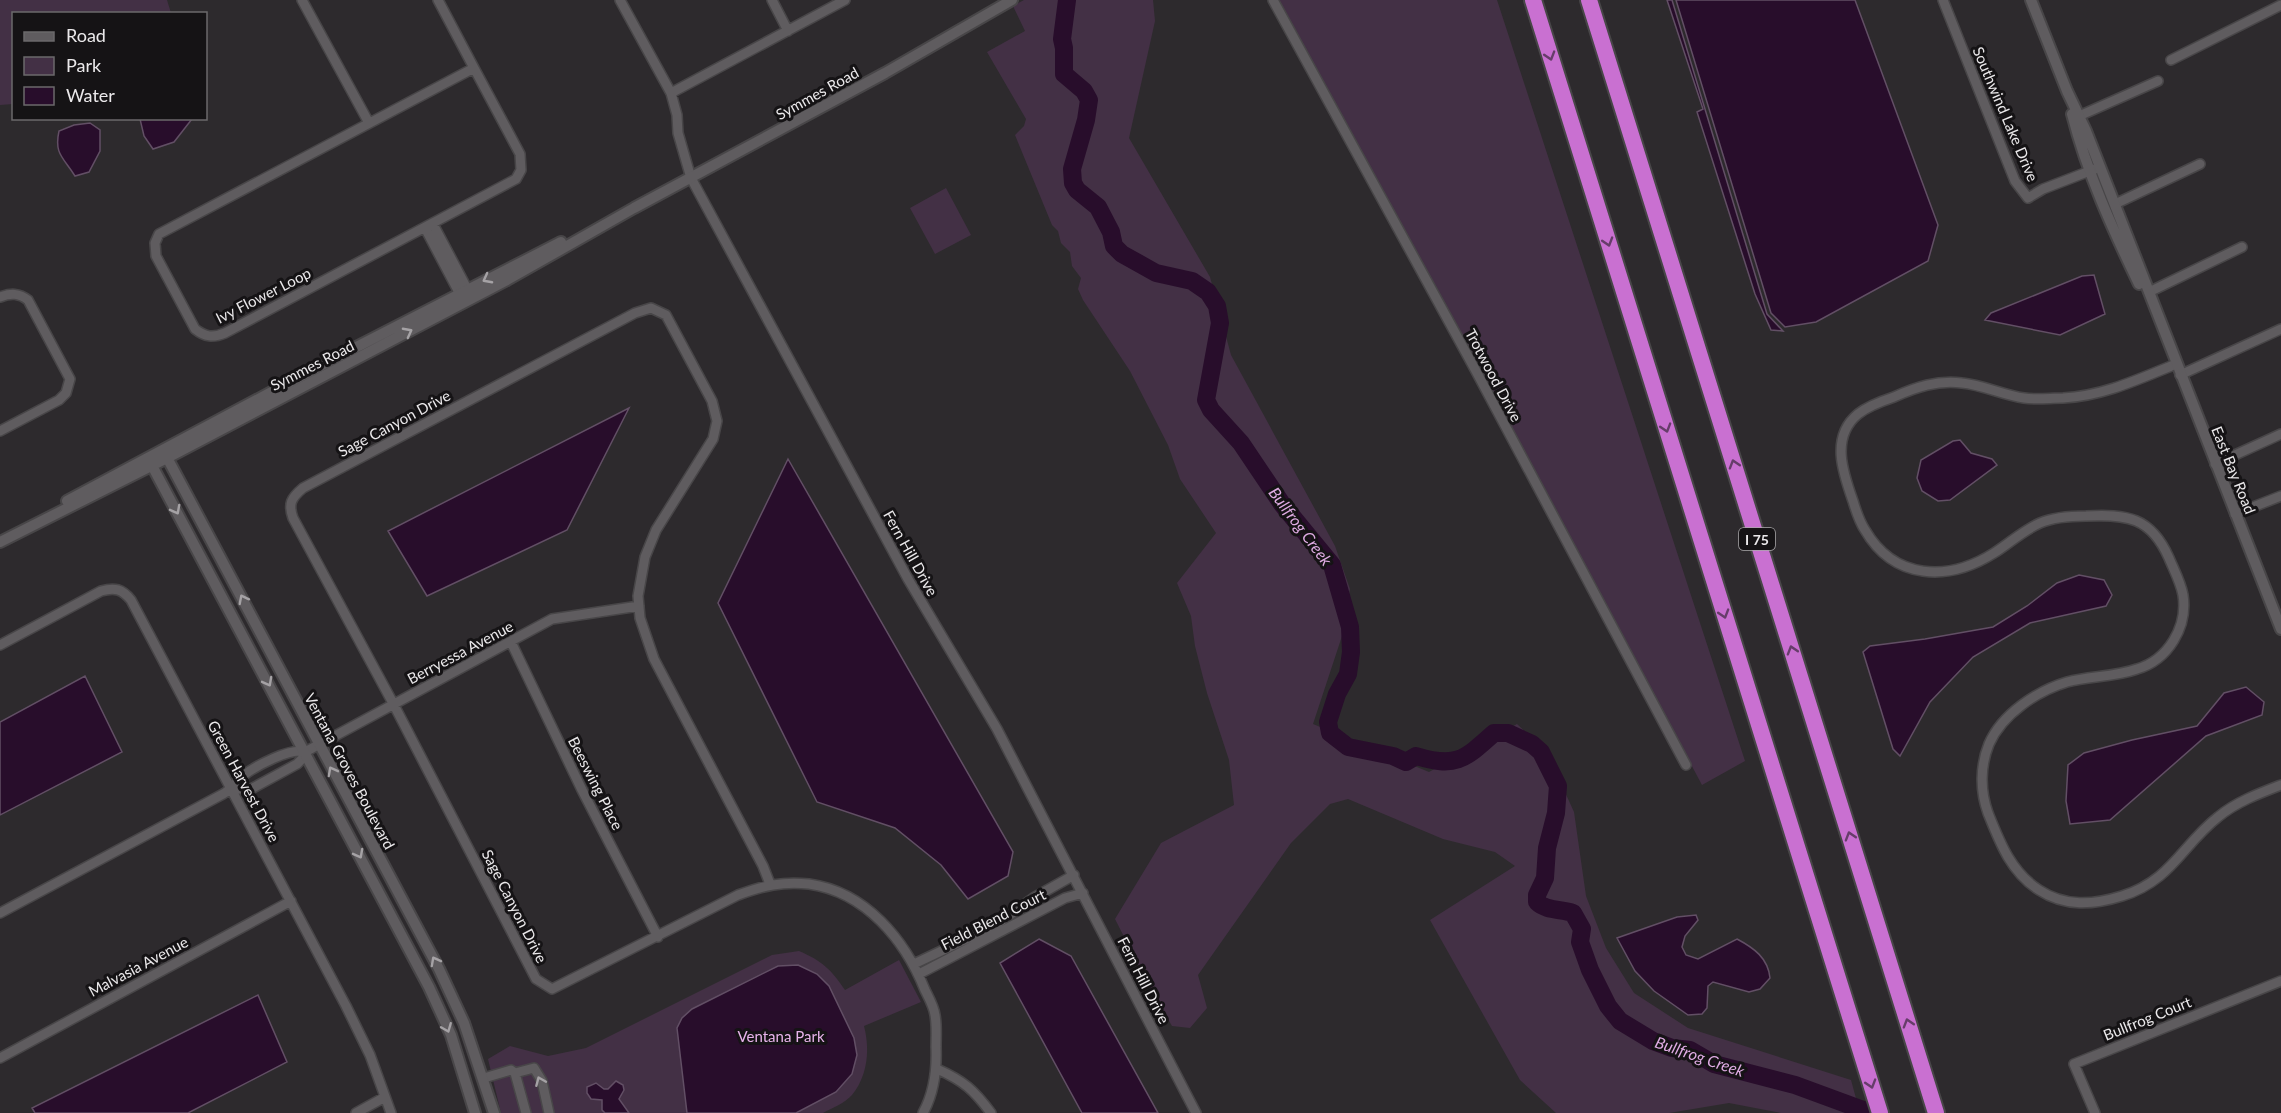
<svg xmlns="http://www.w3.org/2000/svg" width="2281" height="1113" viewBox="0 0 2281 1113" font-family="Lato,sans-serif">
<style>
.green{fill:#433045}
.water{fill:#280d2b;stroke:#624f65;stroke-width:1.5}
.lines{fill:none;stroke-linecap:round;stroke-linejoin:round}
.river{stroke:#280d2b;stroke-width:18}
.minor-casing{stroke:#484648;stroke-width:12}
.tertiary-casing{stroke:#484648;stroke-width:14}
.motorway-casing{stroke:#484648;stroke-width:20}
.minor{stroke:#5f5c5f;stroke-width:9}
.tertiary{stroke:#5f5c5f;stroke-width:10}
.motorway{stroke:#c970d1;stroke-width:16}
.oneway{stroke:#663d6a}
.oneway2{stroke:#a5a2a5}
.labels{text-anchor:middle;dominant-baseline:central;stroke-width:6;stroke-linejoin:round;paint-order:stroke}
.shield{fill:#151315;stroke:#aba9ab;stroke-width:1.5}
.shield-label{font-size:14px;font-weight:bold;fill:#ebe9eb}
.street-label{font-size:15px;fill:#ebe9eb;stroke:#151315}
.park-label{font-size:15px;fill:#e8b3eb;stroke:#151315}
.water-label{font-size:16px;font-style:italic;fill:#dfabe3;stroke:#151315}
</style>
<rect width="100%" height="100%" fill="#2d2a2d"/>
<path class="green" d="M0 0H167L171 13 14 14 13 104 0 105Z
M1024 0H1153L1155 21 1129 138 1210 277 1231 355 1335 546 1350 589 1342 636 1313 724 1429 772 1517 724 1537 743 1554 768 1574 812 1586 896 1606 948 1634 993 1688 1028 1851 1080 1860 1113H1781L1729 1103 1669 1113H1556L1520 1080 1430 920 1515 866 1495 852 1443 839 1348 799 1330 804 1291 843 1198 975 1207 1008 1190 1028 1172 1026 1151 990 1115 919 1161 843 1234 805 1229 760 1207 693 1195 646 1191 616 1177 583 1216 533 1180 479 1168 445 1130 371 1083 300 1078 289 1081 278 1072 266 1070 252 1061 243 1058 231 1052 225 1015 135 1024 126 1026 119 987 52 1025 31 1013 6Z
M1279 0H1497L1745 761 1702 785 1480 369Z
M946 188 971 235 935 254 910 208Z
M799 951C822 961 831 969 845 990L899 960 921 1002 864 1026C870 1049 868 1075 852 1095 845 1103 832 1108 823 1113H501L488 1059 510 1046 548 1056 586 1048 772 955Z"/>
<path class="water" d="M1667 0H1672L1767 314 1783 331 1771 330 1755 294 1697 112 1703 109Z
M1676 0H1855L1938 225 1928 261 1816 322 1785 327 1771 313Z
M140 119V118L192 119 174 142 153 149 144 136Z
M90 123 100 130V151L89 172 75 176C63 157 54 154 59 131L74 125Z
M2094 275 2105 314 2060 335 1985 320 1991 313 2082 276Z
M629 408 567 530 427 596 388 531Z
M1960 440 1971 453 1992 459 1997 465 1950 500 1938 501 1922 491 1917 478 1921 460 1953 441Z
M788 459 1013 852 1008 876 968 899 941 865 895 828 817 802 718 603Z
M2079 575 2104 580 2112 595 2106 606 2030 623 1973 657 1930 702 1900 756 1893 749 1863 652 1870 646 1925 639 1993 627 2027 606 2057 583Z
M85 676 122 752 0 815V722Z
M2246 687 2264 702 2262 715 2206 736 2110 820 2070 824 2066 801 2068 765 2084 753 2132 740 2197 726 2224 693Z
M1696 915 1698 920 1685 936 1682 947 1686 955 1698 959 1737 939C1754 948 1768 958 1770 978L1760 989 1749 992 1713 982 1708 986 1707 1008 1702 1014 1688 1015 1654 991 1635 971 1617 938 1677 917Z
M1039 939 1071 956 1158 1113H1082L1000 963Z
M798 965 817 974 829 986 854 1038 857 1055 852 1074 836 1092 796 1113H687L677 1028 682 1018 692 1009 778 966Z
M258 995 287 1062 188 1113H35L32 1108Z
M616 1081 623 1085 624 1090 619 1099 629 1113H605L602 1110V1100L591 1099 587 1093V1087L596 1083 604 1089H608Z"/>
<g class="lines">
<path class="river" d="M1067 0 1062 39 1064 48V74L1084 91 1089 100 1086 120 1072 169 1073 183 1077 190 1098 207 1111 232 1114 246 1122 254 1156 273 1192 281 1208 292 1217 306 1220 323 1206 400 1211 410 1241 443 1282 504 1332 565 1350 627 1351 652 1348 674 1337 694 1328 722 1330 733 1348 747 1393 756 1406 762 1416 756C1456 768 1464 760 1494 733H1508L1532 744 1541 752 1558 786 1556 813 1547 848 1545 878 1537 895V902C1546 911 1561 909 1573 913L1582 929 1580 942 1590 970 1608 1006 1620 1021 1653 1041 1672 1048 1690 1050 1714 1064 1795 1085 1871 1113"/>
<g class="minor-casing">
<path id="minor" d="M302 0 369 123
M438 0 474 68
M620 0 671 93 677 115 678 133 691 178 908 579 997 729 1196 1113
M772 0 788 31
M1273 0 1476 371 1686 765
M1943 0 2015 181 2028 198 2043 189 2095 169
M2171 60 2281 5
M474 68 520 154 521 170 516 179 225 333C213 338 205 337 195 329L156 256 155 243 159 234Z
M671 93 845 0
M2079 116 2158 81
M2115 204 2200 164
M433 224 471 296
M425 228 463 300
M2149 292 2242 247
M0 297C11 293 19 293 28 300L70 379 66 393 59 400 0 431
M2176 364C2139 379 2103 396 2063 398 2050 398 2036 400 2024 398 2003 395 1983 385 1962 383 1937 380 1916 387 1894 397 1882 401 1868 406 1858 414 1830 437 1843 473 1853 501 1856 511 1859 521 1865 530 1894 580 1948 582 1994 553 2010 543 2022 531 2040 523 2054 517 2071 516 2086 516 2127 514 2151 517 2169 558 2174 570 2181 583 2183 595 2188 627 2168 660 2137 669 2115 677 2090 676 2067 682 2037 691 2002 714 1989 744 1980 766 1980 791 1988 813 2000 843 2011 872 2039 890 2065 907 2093 905 2122 896 2171 881 2182 845 2218 817 2236 802 2260 793 2281 785
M2180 375 2281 329
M2215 464 2281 434
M2235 514 2281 496
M511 642 582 790 658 937
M0 645 101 591C115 587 122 589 131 600L346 1006 370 1055 391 1113
M231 789H251L297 764 303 758 305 752
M770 884 763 866 654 659 640 618 638 596 645 557 656 530 713 439 717 421 712 401 666 315 651 308 635 313 303 488C291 498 288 504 293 518L394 705 536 979 552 989 738 895C763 886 782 881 809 884 866 892 905 940 925 990 929 998 934 1007 935 1015 937 1026 936 1037 936 1047 937 1070 934 1093 923 1113
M0 913 223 794C232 789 236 781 244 775 256 766 291 747 305 752L552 619 639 606
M914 964 994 926 1035 897 1074 875
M919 974 1065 898 1083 893
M0 1058 291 901
M937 1069C964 1081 974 1090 991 1113
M515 1073 534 1068 542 1081 549 1113
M484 1078 511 1070 515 1073 526 1113
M356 1113 385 1097
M2095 1113 2074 1064 2281 981"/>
</g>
<g class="tertiary-casing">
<path id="tertiary" d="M2031 0 2067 91 2086 131 2281 629
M2072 114C2087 173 2113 230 2139 284
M163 450 439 969 464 1023 494 1113
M148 458 429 987 451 1035 475 1113
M67 501 339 356 561 242
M0 542 167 458 507 280 634 208 885 73 1012 0"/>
</g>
<g class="motorway-casing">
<path id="motorway" d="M1533 0 1880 1113
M1589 0 1936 1113"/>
</g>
<use href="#minor" class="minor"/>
<use href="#tertiary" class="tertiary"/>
<use href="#motorway" class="motorway"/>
</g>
<defs><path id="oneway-chevron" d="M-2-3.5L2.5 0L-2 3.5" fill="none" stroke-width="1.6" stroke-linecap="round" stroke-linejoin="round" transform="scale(1.5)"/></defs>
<g class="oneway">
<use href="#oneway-chevron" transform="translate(1550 56) rotate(73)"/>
<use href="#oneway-chevron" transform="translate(1608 242) rotate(73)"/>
<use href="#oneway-chevron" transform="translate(1666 428) rotate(73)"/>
<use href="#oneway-chevron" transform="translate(1734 464) rotate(-107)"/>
<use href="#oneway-chevron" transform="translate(1724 614) rotate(73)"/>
<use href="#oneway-chevron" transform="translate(1792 650) rotate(-107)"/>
<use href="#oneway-chevron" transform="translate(1850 836) rotate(-107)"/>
<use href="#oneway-chevron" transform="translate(1908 1023) rotate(-107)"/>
<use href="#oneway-chevron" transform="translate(1871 1084) rotate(73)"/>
</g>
<g class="oneway2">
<use href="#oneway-chevron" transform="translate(487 279) rotate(152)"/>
<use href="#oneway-chevron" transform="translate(408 332) rotate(-28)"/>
<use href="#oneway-chevron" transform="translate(176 510) rotate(62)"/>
<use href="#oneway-chevron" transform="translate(243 599) rotate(-117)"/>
<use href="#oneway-chevron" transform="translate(268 682) rotate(62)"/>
<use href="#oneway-chevron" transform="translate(332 771) rotate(-118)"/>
<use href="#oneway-chevron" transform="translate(359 854) rotate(62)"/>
<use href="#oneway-chevron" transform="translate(435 961) rotate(-118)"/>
<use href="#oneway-chevron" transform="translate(447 1028) rotate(68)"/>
<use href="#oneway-chevron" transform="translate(540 1081) rotate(-113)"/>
</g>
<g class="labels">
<rect class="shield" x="1739" y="528" width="36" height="22" rx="4.5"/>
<g class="shield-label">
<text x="1757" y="539">I 75</text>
</g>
<g class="street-label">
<text transform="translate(817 93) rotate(-29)">Symmes Road</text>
<text transform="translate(2006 114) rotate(67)">Southwind Lake Drive</text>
<text transform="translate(263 295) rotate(-27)">Ivy Flower Loop</text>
<text transform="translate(312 365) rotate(-27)">Symmes Road</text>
<text transform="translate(1494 375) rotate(62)">Trotwood Drive</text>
<text transform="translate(394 423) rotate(-28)">Sage Canyon Drive</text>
<text transform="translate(2234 470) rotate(68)">East Bay Road</text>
<text transform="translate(911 553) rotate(61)">Fern Hill Drive</text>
<text transform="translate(460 652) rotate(-28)">Berryessa Avenue</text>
<text transform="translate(350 771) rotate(62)">Ventana Groves Boulevard</text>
<text transform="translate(244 781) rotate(62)">Green Harvest Drive</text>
<text transform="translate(596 783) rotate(63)">Beeswing Place</text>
<text transform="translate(515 906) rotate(63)">Sage Canyon Drive</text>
<text transform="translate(993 919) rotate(-27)">Field Blend Court</text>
<text transform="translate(138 966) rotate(-28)">Malvasia Avenue</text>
<text transform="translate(1144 980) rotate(63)">Fern Hill Drive</text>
<text transform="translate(2147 1018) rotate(-22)">Bullfrog Court</text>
</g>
<g class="park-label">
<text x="781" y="1036">Ventana Park</text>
</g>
<g class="water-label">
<text transform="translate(1301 526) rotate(53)">Bullfrog Creek</text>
<text transform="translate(1700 1056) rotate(19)">Bullfrog Creek</text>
</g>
</g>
<rect x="12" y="12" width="195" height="108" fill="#151315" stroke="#6b696b" stroke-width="1.5"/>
<rect x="24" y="32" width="30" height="9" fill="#5f5c5f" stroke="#6b696b" stroke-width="1.5"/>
<text x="66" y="42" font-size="18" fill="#ebe9eb">Road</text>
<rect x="24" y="57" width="30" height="18" fill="#433045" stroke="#6b696b" stroke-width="1.5"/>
<text x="66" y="72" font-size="18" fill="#ebe9eb">Park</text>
<rect x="24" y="87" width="30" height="18" fill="#280d2b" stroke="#6b696b" stroke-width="1.5"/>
<text x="66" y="102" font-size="18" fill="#ebe9eb">Water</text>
</svg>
